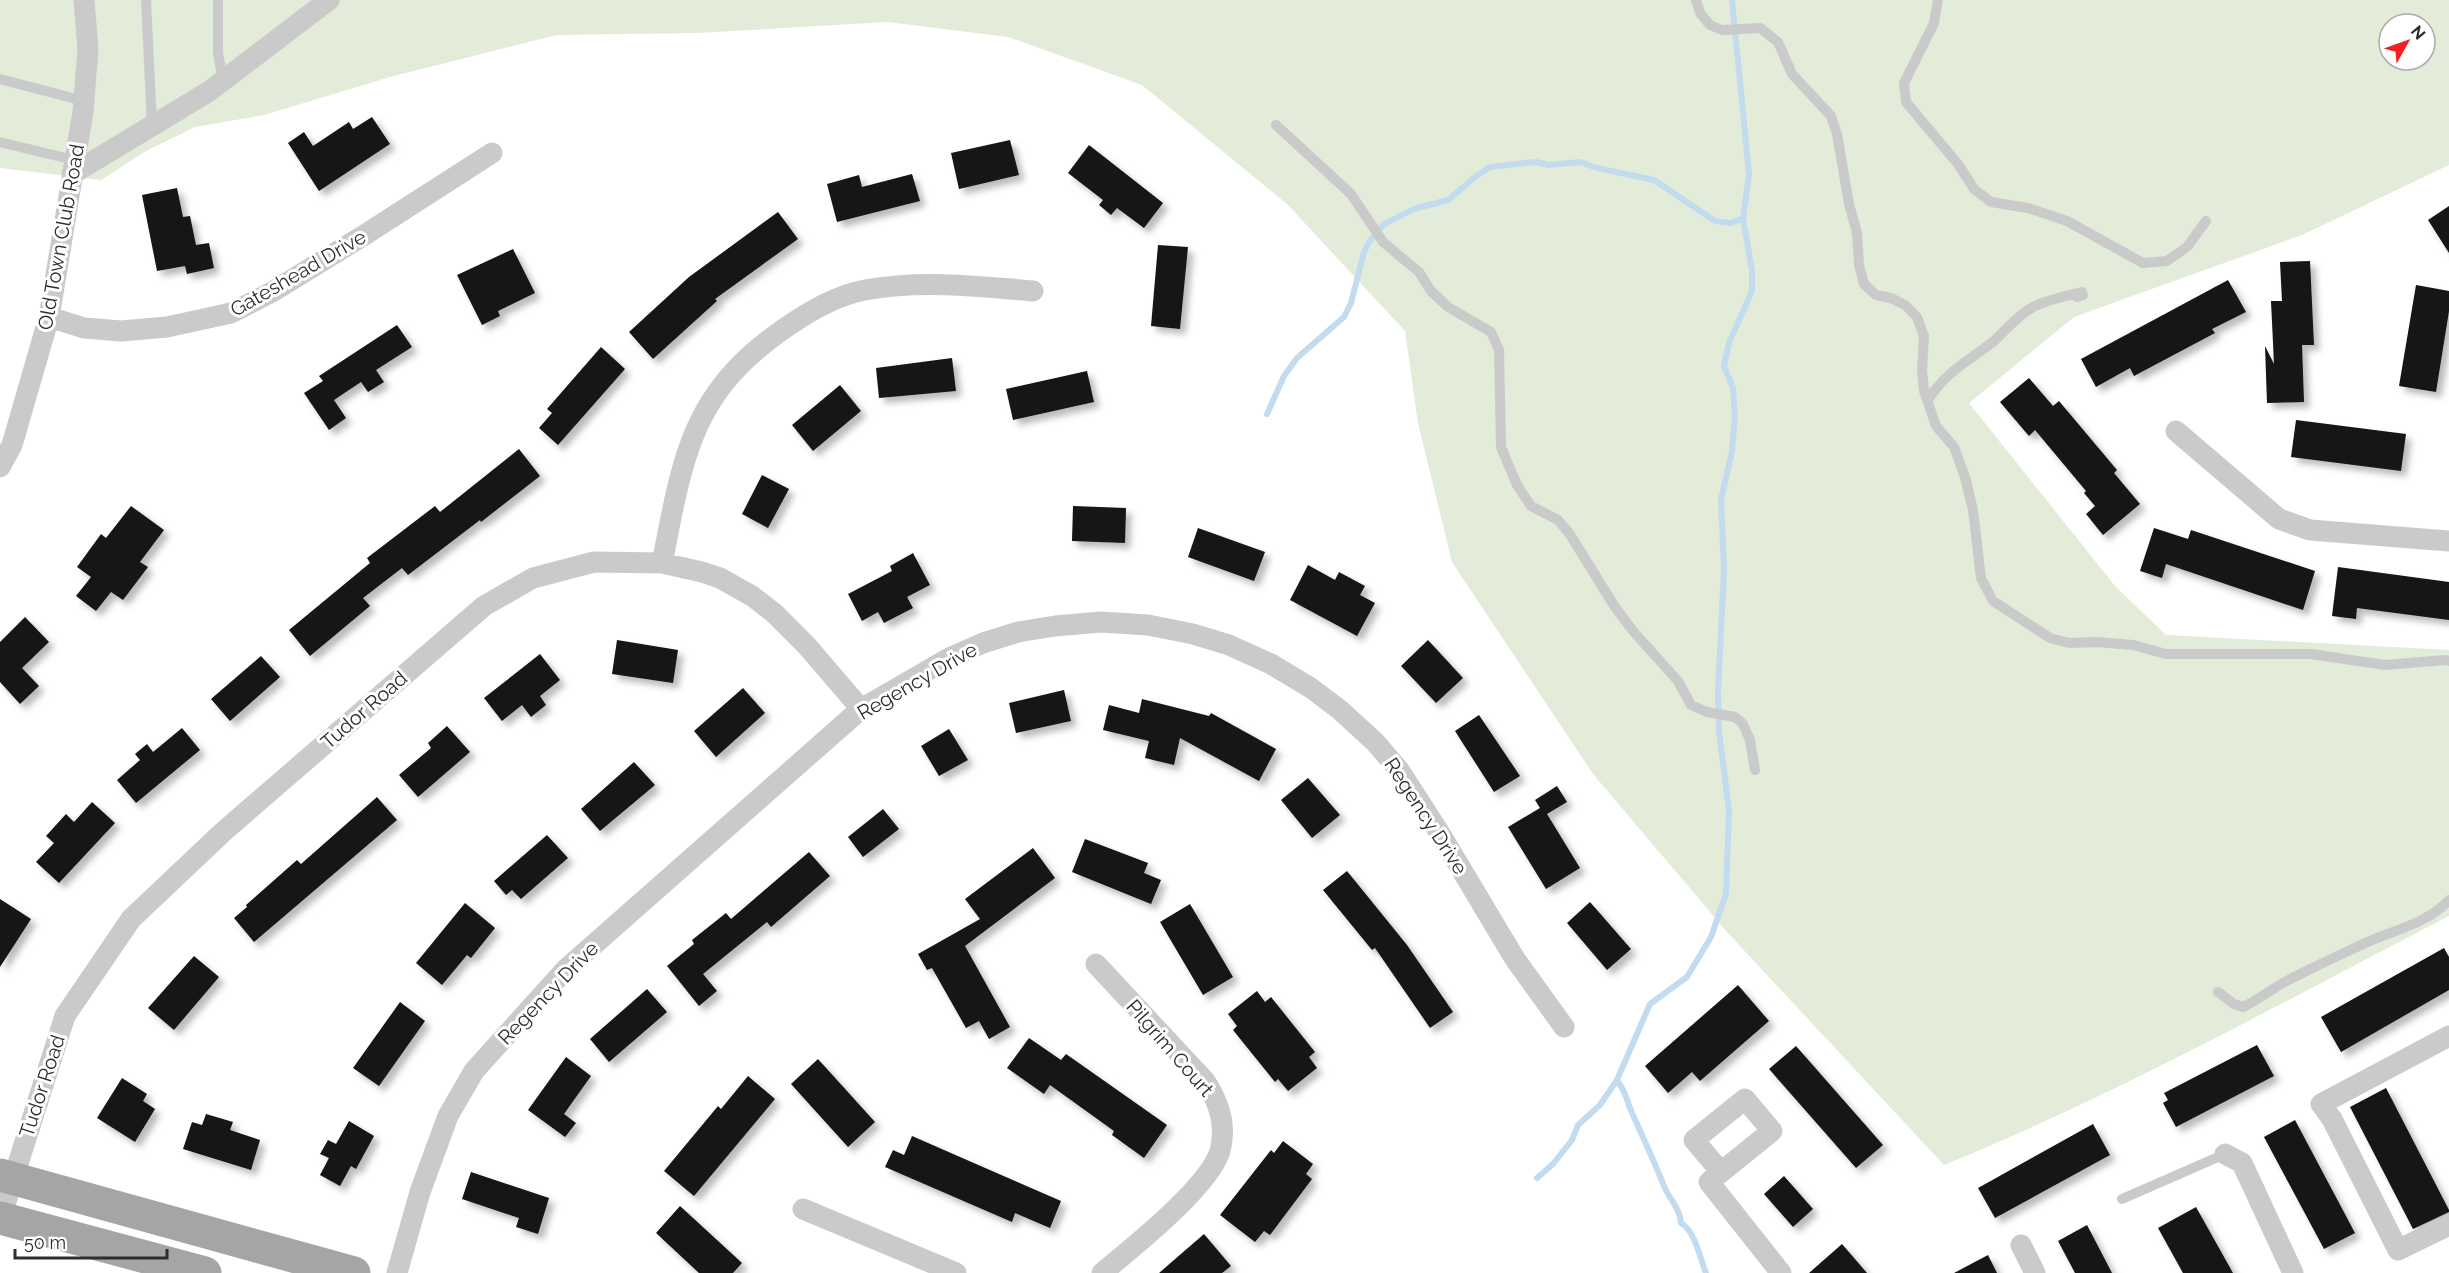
<svg xmlns="http://www.w3.org/2000/svg" width="2449" height="1273" viewBox="0 0 2449 1273" font-family="Raleway,sans-serif">
<style>
.grass{fill:#e2ecd9;fill-rule:evenodd}
.lines{fill:none;stroke-linecap:round;stroke-linejoin:round}
.stream{stroke:#c3dbee;stroke-width:6}
.building{fill:#141414;filter:url(#shadow)}
.lane{stroke:#cacaca;stroke-width:10}
.street{stroke:#cacaca;stroke-width:21}
.primary{stroke:#a5a5a5;stroke-width:33}
.labels{text-anchor:middle;dominant-baseline:central;stroke-width:6;stroke-linejoin:round;paint-order:stroke}
.street-label{font-size:20px;fill:#2d2d2d;stroke:#fff}
</style>
<defs>
<filter id="shadow"><feDropShadow dx="5.5" dy="5.5" stdDeviation="3" flood-color="#0004"/></filter>
</defs>
<rect width="100%" height="100%" fill="#fff"/>
<path class="grass" d="M0 0H2449V165L2302 235 2074 317 1969 403 2115 586 2166 635 2449 650V916C2283 1002 2118 1094 1944 1165L1727 932 1593 774 1452 562 1418 423 1405 331 1287 204 1142 85 1008 37 887 22 698 33 557 35 390 77 264 115 195 127 146 151 101 180 0 168ZM2389 24H2425V60H2389Z"/>
<g class="lines">
<path class="stream" d="M1267 414 1284 376 1297 358 1344 317 1351 303 1364 252 1369 242 1384 224 1414 209 1448 200 1475 177 1490 167 1536 162 1548 165 1580 162 1597 168 1654 180 1715 221 1731 223 1743 218
M1617 1080C1627 1094 1626 1099 1632 1113 1643 1137 1654 1161 1664 1186 1669 1199 1680 1208 1681 1223 1695 1231 1700 1258 1706 1273
M1537 1178 1553 1164 1572 1140 1578 1125 1600 1105 1617 1080 1650 1004 1687 977 1711 937 1726 894 1729 810 1719 731 1718 691 1724 570 1721 500 1732 451 1735 416 1733 388 1724 366 1729 343 1752 291V271L1743 218 1749 174 1732 0"/>
</g>
<path class="building" d="M372 117 390 144 319 191 288 143 304 132 313 146 349 122 353 129Z
M1010 140 1019 175 959 189 951 153Z
M1089 145 1163 203 1144 228 1117 208 1111 215 1099 205 1103 200 1068 173Z
M912 174 920 201 837 222 827 184 859 175 862 187Z
M177 188 183 217 190 216 196 245 209 243 214 268 187 274 185 266 157 271 142 195Z
M2449 206V253L2428 220Z
M778 212 798 239 715 299 717 301 653 359 629 332 689 277Z
M1158 245 1188 247 1180 329 1151 326Z
M513 249 535 293 498 311 500 316 482 325 457 275Z
M2310 261 2314 345H2302L2304 402 2267 403 2265 346 2274 364 2271 301H2282L2280 262Z
M2228 280 2246 312 2212 329 2215 333 2134 376 2130 368 2096 387 2081 359Z
M2416 285 2449 291V311L2436 392 2399 386Z
M397 325 412 347 376 370 384 382 368 392 361 382 334 400 346 418 329 430 304 393 323 381 319 376Z
M601 347 625 369 558 445 539 428 552 413 547 409Z
M952 358 956 391 879 398 876 368Z
M1087 371 1094 402 1013 420 1006 389Z
M2029 378 2053 406 2059 401 2117 470 2114 473 2140 504 2103 535 2086 514 2095 506 2084 493 2086 491 2035 430 2029 436 2000 402Z
M840 385 861 411 813 451 792 425Z
M2296 420 2406 434 2401 471 2291 457Z
M519 449 540 476 481 522 480 520 408 575 402 568 363 598 370 606 310 656 289 630 370 563 367 558 435 506 440 512Z
M762 475 789 489 768 528 742 514Z
M131 506 164 530 140 562 148 567 123 600 111 592 96 611 76 596 91 577 77 567 101 534 106 538Z
M1073 506 1126 508 1125 543 1072 541Z
M1198 528 1265 552 1254 581 1188 557Z
M2154 528 2188 539 2191 530 2315 571 2303 610 2166 564 2162 578 2140 571Z
M913 553 930 585 907 597 913 608 884 623 878 612 862 621 848 594 892 571 890 566Z
M1308 565 1335 580 1339 572 1365 586 1360 595 1375 603 1357 636 1290 600Z
M2338 567 2449 582V620L2357 608 2356 619 2332 616Z
M25 617 49 642 22 668 39 686 20 704 0 682V642Z
M617 640 678 650 673 683 612 674Z
M1428 640 1463 678 1436 703 1401 666Z
M540 654 560 680 540 696 546 705 531 717 522 705 502 721 484 698Z
M261 656 280 677 230 721 211 699Z
M743 688 765 713 716 757 694 731Z
M1064 690 1071 721 1016 733 1009 703Z
M1142 699 1209 716 1211 713 1276 749 1259 781 1180 738 1174 765 1145 758 1149 741 1103 730 1109 705 1139 713Z
M1479 715 1520 776 1494 792 1455 731Z
M447 726 470 752 418 797 399 775 431 748 428 743Z
M182 728 200 750 136 803 117 780 140 760 135 754 147 744 153 752Z
M949 729 968 760 939 776 921 746Z
M634 762 655 785 600 831 581 809Z
M1308 778 1340 815 1312 838 1281 800Z
M1557 786 1567 802 1547 814 1580 868 1546 889 1508 827 1540 808 1535 800Z
M377 797 397 820 254 942 234 918 247 907 246 905 297 860 301 864Z
M92 802 115 823 59 883 36 862 54 843 46 836 66 814 74 822Z
M883 809 899 829 863 857 848 837Z
M547 835 568 858 521 899 512 890 506 895 494 881Z
M1085 839 1148 863 1144 873 1161 880 1151 904 1072 872Z
M1033 848 1055 878 965 946 1010 1027 989 1039 979 1021 966 1028 932 968 927 970 918 954 980 919 965 899Z
M809 852 830 876 771 927 767 922 703 974 717 991 699 1006 667 966 694 944 692 940 726 913 731 919Z
M1347 871 1407 945 1453 1012 1430 1028 1375 948 1372 950 1323 890Z
M0 899 31 919 0 967Z
M1590 902 1631 949 1607 970 1567 923Z
M465 903 495 928 471 958 467 955 442 985 416 963Z
M1190 904 1233 977 1203 995 1160 922Z
M2444 948 2449 957V990L2341 1052 2321 1017Z
M194 956 219 977 174 1030 148 1008Z
M1738 985 1769 1021 1700 1081 1692 1072 1668 1093 1645 1066Z
M647 989 667 1012 609 1062 590 1039Z
M1257 991 1265 1002 1271 997 1315 1052 1309 1057 1317 1068 1288 1091 1278 1079 1275 1082 1233 1030 1237 1026 1228 1014Z
M400 1002 425 1021 379 1086 353 1068Z
M1029 1038 1061 1060 1066 1054 1167 1125 1144 1158 1112 1135 1114 1131 1050 1085 1044 1094 1007 1068Z
M2257 1045 2274 1076 2176 1127 2163 1103 2168 1100 2164 1093Z
M1796 1046 1883 1145 1856 1168 1769 1069Z
M566 1057 591 1076 564 1114 576 1123 565 1137 528 1110Z
M818 1059 875 1122 848 1147 791 1084Z
M748 1076 775 1099 694 1196 664 1171 718 1106 721 1109Z
M122 1078 147 1094 143 1101 155 1109 135 1142 97 1118Z
M2386 1088 2449 1210V1212L2413 1229 2350 1107Z
M206 1114 233 1122 230 1130 260 1140 251 1170 183 1149 192 1122 202 1125Z
M2295 1120 2355 1233 2324 1249 2264 1137Z
M349 1121 374 1136 356 1169 351 1166 340 1186 320 1175 329 1158 320 1154 328 1140 336 1144Z
M2093 1124 2110 1155 1995 1218 1978 1188Z
M912 1136 1061 1201 1050 1228 1015 1213 1012 1222 885 1167 893 1150 904 1155Z
M1283 1141 1313 1164 1306 1174 1312 1179 1270 1235 1264 1231 1255 1242 1220 1215 1271 1150 1274 1153Z
M471 1172 549 1198 538 1234 516 1227 519 1218 462 1199Z
M1784 1176 1813 1209 1793 1227 1764 1194Z
M680 1206 742 1263 733 1273H699L656 1233Z
M2196 1207 2233 1273H2183L2158 1228Z
M2087 1225 2112 1273H2075L2058 1241Z
M1204 1234 1231 1266 1222 1273H1159Z
M1842 1244 1867 1273H1809Z
M1988 1255 1997 1273H1954Z"/>
<g class="lines">
<path class="lane" d="M146 0 152 125
M218 0V53L223 81
M1696 0 1700 13 1710 25 1722 30 1760 28 1778 42 1792 74 1831 116 1837 134 1849 204 1857 233 1859 265 1864 284 1876 295 1891 298 1905 305 1917 317 1924 336 1922 370 1924 391 1936 426 1954 447 1965 477 1973 510 1981 578 1993 601 2050 638 2069 643 2097 642 2133 645 2166 654H2311L2385 665 2445 660 2449 661
M1938 0 1934 23 1904 83 1906 102 1958 164 1974 189 1991 202 2028 208 2067 221 2143 263 2167 261 2187 247 2206 221
M0 79 84 101
M1276 125 1351 194 1383 242 1419 272 1431 291 1448 307 1491 332 1499 350 1501 447 1517 485 1531 506 1558 520 1569 533 1615 607 1633 631 1678 681 1691 705 1707 712 1735 717 1743 724 1750 740 1755 770
M0 142 74 160
M1928 400C1946 371 1969 361 1994 341 2006 330 2018 315 2033 307 2049 299 2065 296 2082 292L2083 295 2077 297 2074 294
M2218 992 2234 1004 2243 1007C2258 1000 2269 991 2283 983 2309 969 2336 957 2363 944 2392 930 2426 925 2449 900
M2122 1199 2225 1154"/>
<path class="street" d="M72 174 208 92 329 0
M49 317 84 328 121 331 167 327 231 313 272 292 366 234 492 153
M2176 431 2279 519 2310 530 2449 541
M0 467 12 445 49 317 83 112 88 49 84 0
M662 563C670 525 676 485 689 448 708 392 743 356 791 324 813 309 839 295 865 290 921 280 977 286 1033 291
M1096 964 1205 1081C1219 1102 1227 1125 1220 1151 1209 1187 1133 1247 1102 1273
M2449 1036 2321 1104 2332 1119 2398 1250 2449 1225
M2225 1154 2242 1163 2293 1273
M1721 1172 1694 1140 1745 1099 1772 1131 1709 1182 1781 1273
M803 1209 956 1273
M0 1220 65 1016 131 919 223 832 484 606 533 578 594 562 662 563 702 572 720 578 752 596 774 613 807 646 861 709
M2021 1245 2035 1273
M397 1273 420 1192 448 1116 474 1071 565 970 861 709 949 658 983 643 1018 632 1055 626 1101 622 1148 625 1193 634 1229 645 1271 664 1311 688 1340 710 1375 742 1399 770 1439 832 1515 959 1564 1027"/>
<path class="primary" d="M0 1175 354 1273
M0 1218 205 1273"/>
</g>
<g class="labels">
<g class="street-label">
<text transform="translate(61 237) rotate(-80)">Old Town Club Road</text>
<text transform="translate(298 273) rotate(-30)">Gateshead Drive</text>
<text transform="translate(917 681) rotate(-30)">Regency Drive</text>
<text transform="translate(364 710) rotate(-41)">Tudor Road</text>
<text transform="translate(1426 816) rotate(57)">Regency Drive</text>
<text transform="translate(548 993) rotate(-46)">Regency Drive</text>
<text transform="translate(1170 1048) rotate(49)">Pilgrim Court</text>
<text transform="translate(42 1086) rotate(-72)">Tudor Road</text>
</g>
</g>
<g transform="translate(2407 42) rotate(50)"><circle r="28" fill="#ffffff" stroke="#ababab" stroke-width="1.5"/>
<path d="M0-4.5L10 22L0 15L-10 22Z" fill="#f51f21"/>
<text y="-9" font-size="16" font-weight="bold" text-anchor="middle" fill="#2d2d2d">N</text>
</g>
<path d="M15 1249v9h152v-9" fill="none" stroke="#2d2d2d" stroke-width="3"/>
<text x="24" y="1249" font-size="18" fill="#2d2d2d" stroke="#ffffff" stroke-width="4.5" paint-order="stroke">50 m</text>
</svg>
